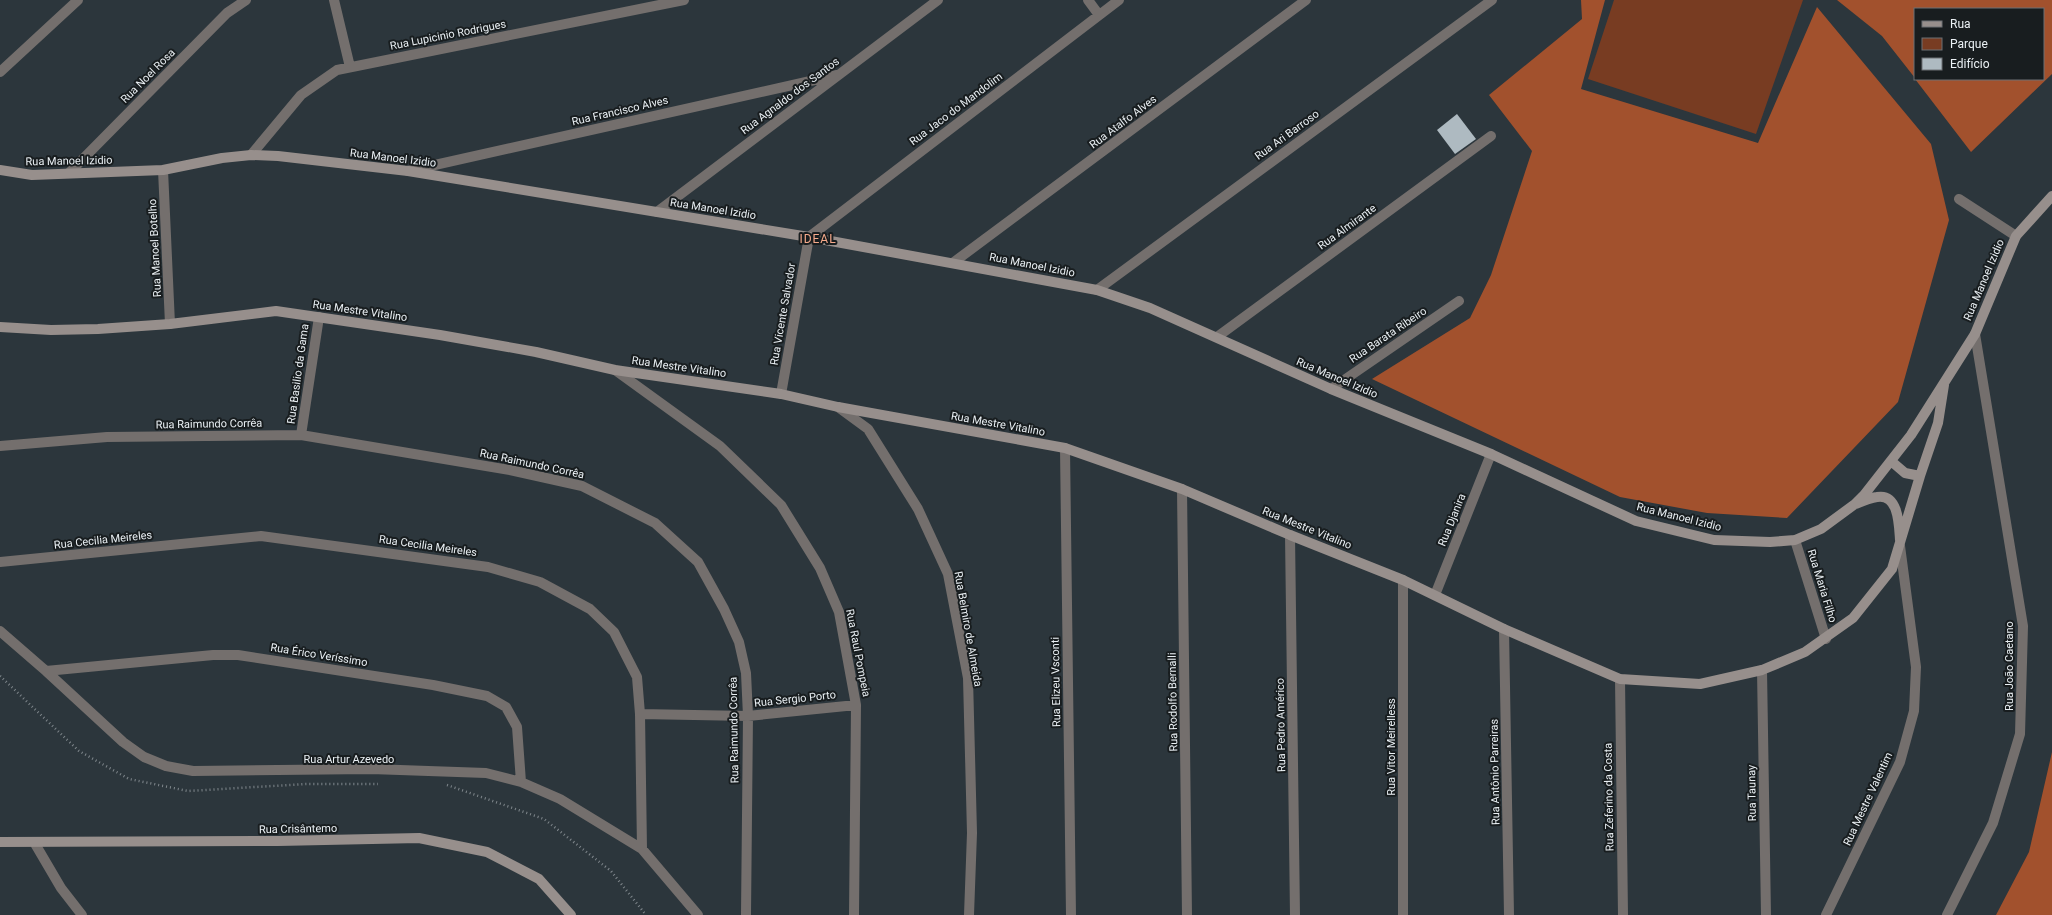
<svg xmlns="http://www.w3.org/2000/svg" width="2052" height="915" viewBox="0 0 2052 915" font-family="Roboto,sans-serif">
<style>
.green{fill:#783c22}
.forest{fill:#a2512d}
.building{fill:#aebac1}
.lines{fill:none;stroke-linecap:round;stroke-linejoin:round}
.path{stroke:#80888d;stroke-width:2.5;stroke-dasharray:1 3;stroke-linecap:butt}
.street{stroke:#746f6d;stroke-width:10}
.secondary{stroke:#978f8c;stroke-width:10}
.labels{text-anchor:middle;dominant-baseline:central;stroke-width:4;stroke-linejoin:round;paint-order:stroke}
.street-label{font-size:11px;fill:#eaf0f4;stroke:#181d1f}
.neighbourhood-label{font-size:12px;letter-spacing:1px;fill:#f6aa8b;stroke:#181d1f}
</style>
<rect width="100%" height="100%" fill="#2c363c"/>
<path class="green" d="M1614 0H1803L1756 134 1588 79Z"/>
<path class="forest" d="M1581 0H1605L1581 89 1758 143 1817 7 1931 144 1949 220 1898 402 1787 518 1707 513 1620 497 1372 379 1470 318 1491 275 1532 151 1489 95 1582 19Z
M1837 0H2052V74L1971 152 1915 79H2043V9H1915V78L1882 36Z
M2052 752V915H1996L2029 852Z"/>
<path class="building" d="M1457 114 1476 139 1455 154 1437 130Z"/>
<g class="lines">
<path class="path" d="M0 676 79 751 129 779 188 791 306 784H378
M447 785 544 819 611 871 646 915"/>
<path class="street" d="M334 0 350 67
M1088 0 1099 15
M0 72 78 0
M251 155 301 95 337 70 684 0
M163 170 170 324
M408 171 837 75
M69 173 227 13 246 0
M1959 199 2016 236
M657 212 938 0
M954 262 1306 0
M1097 290 1492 0
M1217 337 1491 136
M615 370 720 446 781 505 820 568 839 612 856 705 854 915
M1331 389 1459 301
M781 394 809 237 1119 0
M838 407 868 429 918 509 948 574 968 678 972 833 969 915
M301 435 319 317
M0 446 107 437 301 435 510 470 582 486 655 523 698 562 724 609 739 642 746 673 748 716 746 915
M1065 448 1071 915
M1182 489 1187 915
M1290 535 1295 915
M1795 540 1826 639
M0 562 261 536 488 567 540 582 590 609 614 632 637 677 640 714 642 849
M1403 580V915
M1435 595 1491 454
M1504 629 1509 915
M0 631 46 671 123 742 144 757 166 766 193 771 371 769 486 773 521 782 560 799 642 849 698 915
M1762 670 1766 915
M46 671 213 655H238L433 685 487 696 506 707 517 727 521 782
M1620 679 1623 915
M640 714 748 716 856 705
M34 842 61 888 82 915
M1826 915 1900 762 1914 711 1916 667 1900 546
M1947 915 1993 823 2020 734 2023 626 1975 334"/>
<path class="secondary" d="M0 170 32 175 163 170 222 158 251 155 278 156 408 171 809 237 1097 290 1150 308 1331 389 1491 454 1636 521 1714 540 1770 542 1795 540 1821 529 1855 504 1864 495 1911 435 1975 334 2016 236 2052 196
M0 327 51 330 98 329 170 324 276 311 440 335 536 352 615 370 781 394 838 407 1065 448 1182 489 1290 535 1403 580 1504 629 1620 679 1700 684 1762 670 1805 652 1853 618 1892 569 1920 476 1938 423 1944 385
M1891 461 1905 473 1920 476
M1856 504C1863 501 1870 498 1877 497 1899 493 1899 526 1900 540
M0 842 278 841 419 838 487 852 539 879 571 915"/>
</g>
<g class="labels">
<g class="street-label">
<text transform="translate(448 35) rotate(-11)">Rua Lupicinio Rodrigues</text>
<text transform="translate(148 76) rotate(-45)">Rua Noel Rosa</text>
<text transform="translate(790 96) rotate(-37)">Rua Agnaldo dos Santos</text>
<text transform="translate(956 109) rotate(-37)">Rua Jaco do Mandolim</text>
<text transform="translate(620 111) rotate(-13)">Rua Francisco Alves</text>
<text transform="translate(1123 122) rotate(-37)">Rua Atalfo Alves</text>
<text transform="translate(1287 135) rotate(-36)">Rua Ari Barroso</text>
<text transform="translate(393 158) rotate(7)">Rua Manoel Izidio</text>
<text transform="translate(69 161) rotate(-1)">Rua Manoel Izidio</text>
<text transform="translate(713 209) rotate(9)">Rua Manoel Izidio</text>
<text transform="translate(1347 227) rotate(-36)">Rua Almirante</text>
<text transform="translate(155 248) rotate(-93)">Rua Manoel Botelho</text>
<text transform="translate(1032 265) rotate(11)">Rua Manoel Izidio</text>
<text transform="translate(1984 280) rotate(-67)">Rua Manoel Izidio</text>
<text transform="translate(360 311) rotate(8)">Rua Mestre Vitalino</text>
<text transform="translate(783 314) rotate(-80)">Rua Vicente Salvador</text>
<text transform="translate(1388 335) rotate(-34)">Rua Barata Ribeiro</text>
<text transform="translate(679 367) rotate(8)">Rua Mestre Vitalino</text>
<text transform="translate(298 374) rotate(-82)">Rua Basilio da Gama</text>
<text transform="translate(1337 378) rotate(23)">Rua Manoel Izidio</text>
<text transform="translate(209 424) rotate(-1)">Rua Raimundo Corrêa</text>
<text transform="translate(998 424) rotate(10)">Rua Mestre Vitalino</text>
<text transform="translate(532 464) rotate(12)">Rua Raimundo Corrêa</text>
<text transform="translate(1679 517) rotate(14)">Rua Manoel Izidio</text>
<text transform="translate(1452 520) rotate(-68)">Rua Djanira</text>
<text transform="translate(1307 528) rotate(22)">Rua Mestre Vitalino</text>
<text transform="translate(103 540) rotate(-6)">Rua Cecilia Meireles</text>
<text transform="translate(428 546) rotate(8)">Rua Cecilia Meireles</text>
<text transform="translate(1822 586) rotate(73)">Rua Maria Filho</text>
<text transform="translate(968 629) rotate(80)">Rua Belmiro de Almeida</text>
<text transform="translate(858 653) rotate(79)">Rua Raul Pompeia</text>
<text transform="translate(319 655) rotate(9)">Rua Érico Veríssimo</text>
<text transform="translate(2009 666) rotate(-90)">Rua João Caetano</text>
<text transform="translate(1056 682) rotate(-91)">Rua Elizeu Vsconti</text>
<text transform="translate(795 699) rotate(-6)">Rua Sergio Porto</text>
<text transform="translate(1173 702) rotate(-91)">Rua Rodolfo Bernalli</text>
<text transform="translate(1281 725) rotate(-91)">Rua Pedro Américo</text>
<text transform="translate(734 730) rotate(-91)">Rua Raimundo Corrêa</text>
<text transform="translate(1391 747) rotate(-90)">Rua Vitor Meirelless</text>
<text x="349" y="759">Rua Artur Azevedo</text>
<text transform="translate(1495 772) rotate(-91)">Rua Antônio Parreiras</text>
<text transform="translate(1752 793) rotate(-91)">Rua Taunay</text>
<text transform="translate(1609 797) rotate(-91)">Rua Zeferino da Costa</text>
<text transform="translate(1868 799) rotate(-65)">Rua Mestre Valentim</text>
<text transform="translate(298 829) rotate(-1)">Rua Crisântemo</text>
</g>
<g class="neighbourhood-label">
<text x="818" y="239">IDEAL</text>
</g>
</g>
<rect x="1914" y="8" width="130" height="72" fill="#181d1f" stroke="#6c7174"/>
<rect x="1922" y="21" width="20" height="6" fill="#978f8c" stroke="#6c7174"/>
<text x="1950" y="28" font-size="12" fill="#eaf0f4">Rua</text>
<rect x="1922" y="38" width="20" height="12" fill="#783c22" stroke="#6c7174"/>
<text x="1950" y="48" font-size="12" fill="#eaf0f4">Parque</text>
<rect x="1922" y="58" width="20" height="12" fill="#aebac1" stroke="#6c7174"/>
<text x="1950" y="68" font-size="12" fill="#eaf0f4">Edifício</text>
</svg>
